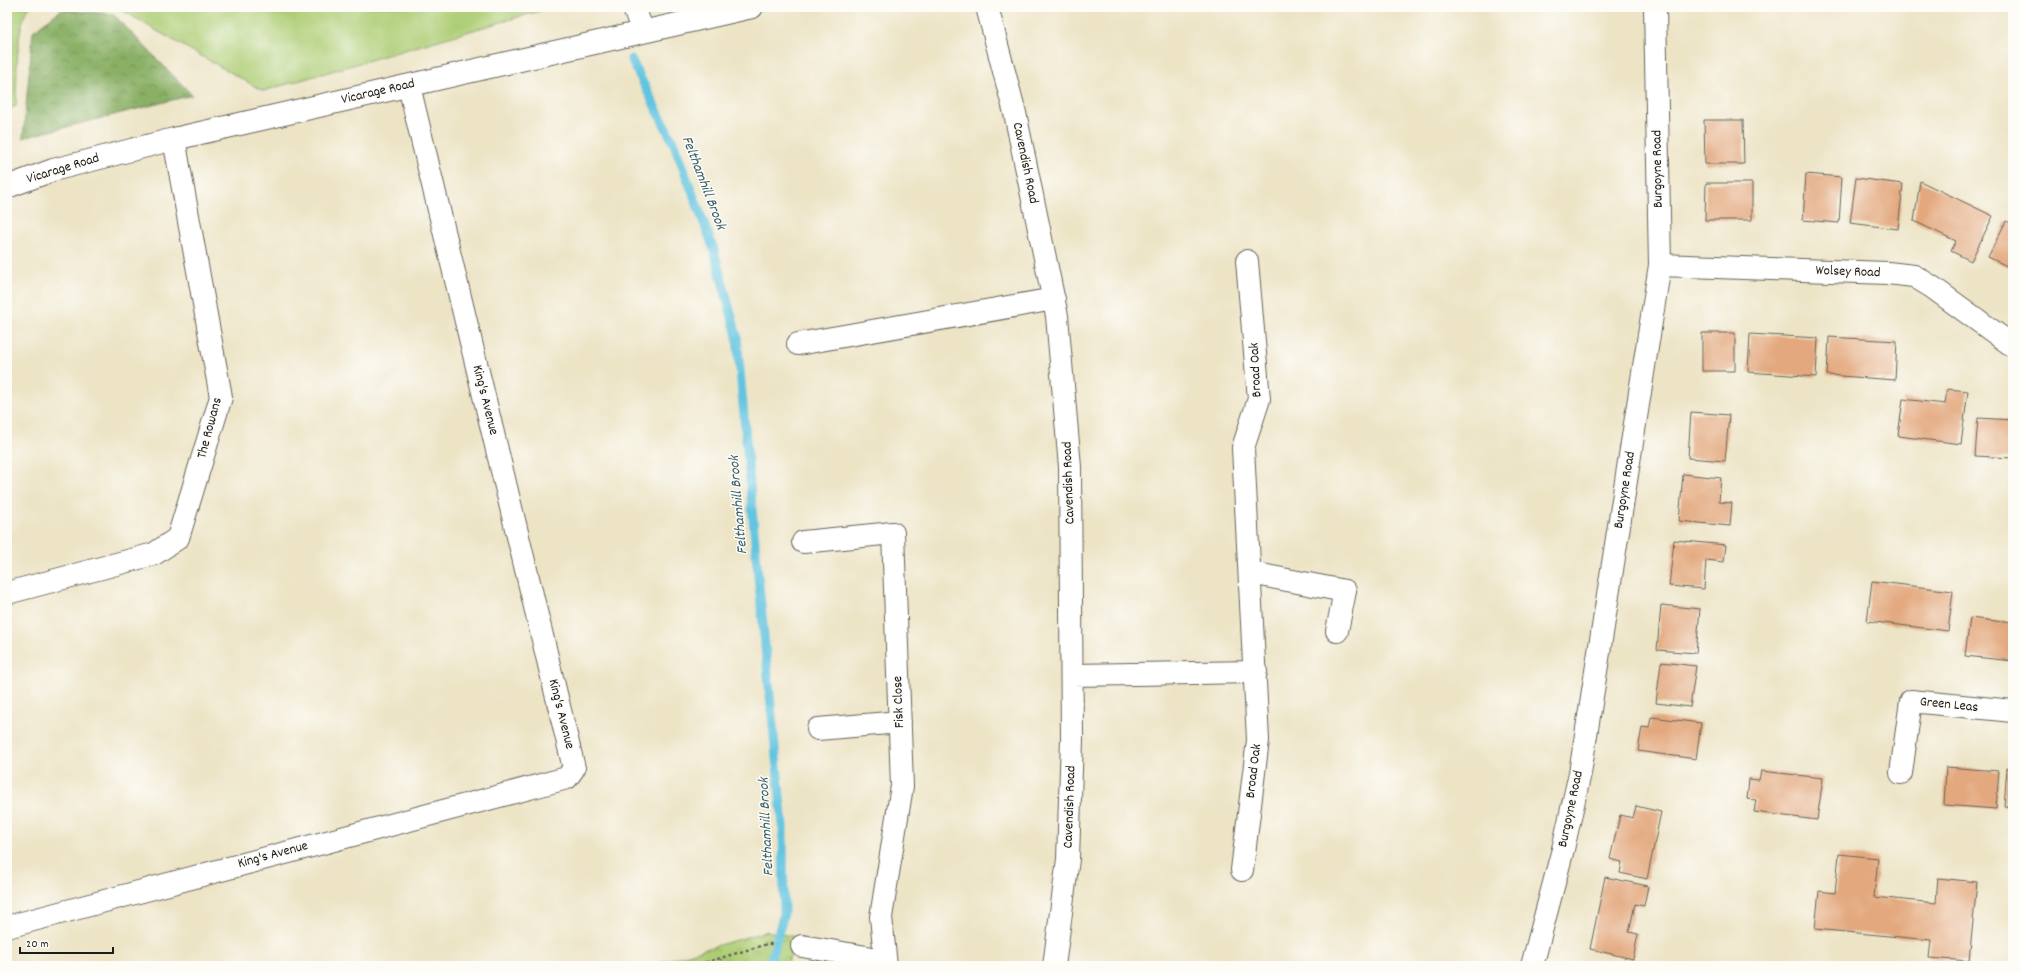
<svg xmlns="http://www.w3.org/2000/svg" width="2020" height="973" viewBox="0 0 2020 973" font-family="Dekko,sans-serif">
<style>
.green{fill:#adcd74;stroke:#647448}
.forest{fill:url(#forest-crowns);stroke:#536641}
.park{fill:url(#park-crowns);stroke:#647448}
.lines{fill:none;stroke-linecap:round;stroke-linejoin:round}
.stream{stroke:#62c4e0;stroke-width:9}
.building{fill:#e3a87e}
.minor-casing{stroke:#656258;stroke-width:24}
.path{stroke:#656258;stroke-width:2.5;stroke-dasharray:3 3;stroke-linecap:butt}
.minor{stroke:#fff;stroke-width:22}
.labels{text-anchor:middle;dominant-baseline:central;stroke-width:3;stroke-linejoin:round;paint-order:stroke}
.street-label{font-size:14px;fill:#1c1c1c;stroke:#fdfcf7}
.water-label{font-size:15px;font-style:italic;fill:#385f6a;stroke:#fdfcf7}
</style>
<defs>
<pattern id="forest-crowns" width="20" height="18" patternUnits="userSpaceOnUse"><rect width="20" height="18" fill="#8ab066"/><path d="M2 6a3 3 0 1 1 6 0M12 15a3 3 0 1 1 6 0" fill="none" stroke="#708e53"/></pattern>
<pattern id="park-crowns" width="20" height="18" patternUnits="userSpaceOnUse"><rect width="20" height="18" fill="#adcd74"/><path d="M2 6a3 3 0 1 1 6 0M12 15a3 3 0 1 1 6 0" fill="none" stroke="#94af64"/></pattern>
</defs>
<rect width="100%" height="100%" fill="#fdfcf7"/>
<filter id="ink" filterUnits="userSpaceOnUse"><feTurbulence type="fractalNoise" baseFrequency=".025" numOctaves="2"/><feDisplacementMap in="SourceGraphic" scale="8" xChannelSelector="R" yChannelSelector="G"/><feConvolveMatrix kernelMatrix="1 2 1 2 8 2 1 2 1" color-interpolation-filters="sRGB"/></filter>
<filter id="wash" filterUnits="userSpaceOnUse"><feTurbulence type="fractalNoise" baseFrequency=".012" numOctaves="4" result="noise"/><feDisplacementMap in="SourceGraphic" scale="16" xChannelSelector="R" yChannelSelector="G"/><feGaussianBlur stdDeviation="0.9" result="paint"/><feColorMatrix in="noise" values="0 0 0 0 0 0 0 0 0 0 0 0 0 0 0 0 0 1.4 0 .05"/><feComposite in="paint" operator="in"/></filter>
<g filter="url(#wash)">
<rect width="100%" height="100%" fill="#ede4c6"/>
<path class="green" d="M7 7H30C15 21 17 84 16 106L7 110Z
M117 7H553L263 91C215 63 165 37 117 7Z"/>
<path class="forest" d="M61 10 113 14 192 95 23 138 33 31Z"/>
<path class="park" d="M767 931 796 937 787 966H647Z"/>
<g class="lines">
<path class="stream" d="M631 59 674 144 713 247 737 336 757 565 783 826 784 913 769 966"/>
</g>
<g id="blocks">
<path class="building" d="M1704 120H1743L1744 164H1705Z
M1806 174 1842 177 1839 223 1803 220Z
M1856 178 1903 184 1898 229 1850 223Z
M1920 181 1993 216 1971 261 1951 251 1956 241 1914 221Z
M1706 183H1752V220H1705Z
M2006 221 2013 224V269L1988 257Z
M1702 333H1735V371H1702Z
M1750 334 1818 338 1816 377 1748 372Z
M1829 337 1897 341 1895 380 1827 375Z
M1947 389 1968 391 1961 444 1898 436 1903 399 1945 404Z
M1691 412 1729 415 1725 461 1688 458Z
M1978 418 2013 420V458L1975 456Z
M1683 474 1721 478 1719 502 1732 503 1730 526 1679 521Z
M1674 540 1726 545 1724 562 1706 560 1704 589 1669 586Z
M1872 581 1953 591 1948 631 1867 621Z
M1661 605 1700 609 1696 653 1657 650Z
M1970 618 2013 623V661L1965 656Z
M1661 662 1696 666 1690 707 1656 703Z
M1651 717 1701 723 1696 759 1638 751 1642 727 1649 728Z
M1946 767 1999 771 1996 809 1944 805Z
M2007 768 2013 769V807L2004 806Z
M1761 771 1823 778 1817 820 1754 812 1756 800 1747 799 1749 779 1759 780Z
M1636 806 1661 812 1647 879 1620 873 1622 862 1610 859 1620 815 1633 818Z
M1839 854 1878 858 1874 897 1936 903 1938 878 1977 882 1969 961 1929 958 1931 940 1815 929 1819 891 1835 893Z
M1605 877 1648 886 1644 906 1635 904 1629 932 1638 934 1633 959 1590 949Z"/>
</g>
</g>
<g filter="url(#ink)">
<use href="#blocks" fill-opacity="0" stroke="#656258" stroke-width="1"/>
<g class="lines">
<g class="minor-casing">
<path id="minor" d="M633 7 643 30
M987 7 1015 113 1057 316 1070 467 1072 739 1068 859 1054 966
M7 187 53 170 174 139 752 7
M1660 265 1888 273 1914 276 1932 287 2013 346
M798 344 1054 299
M803 542 893 533 902 786 881 917 886 966
M1251 573 1345 591 1337 631
M7 593 154 554 178 538 221 397 174 139
M1072 675 1256 672
M818 729 900 722
M1901 773 1911 701 2013 711
M1242 870 1258 740 1243 448 1259 399 1247 261
M7 927 567 778 574 768 409 86
M802 946 884 960
M1532 966 1563 849 1580 773 1660 265 1655 7"/>
</g>
<path class="path" d="M694 966 767 944H775
M719 966 721 959"/>
<use href="#minor" class="minor"/>
</g>
</g>
<g class="labels">
<g class="street-label">
<text transform="translate(378 92) rotate(-13)">Vicarage Road</text>
<text transform="translate(1025 163) rotate(78)">Cavendish Road</text>
<text transform="translate(63 169) rotate(-17)">Vicarage Road</text>
<text transform="translate(1658 169) rotate(-91)">Burgoyne Road</text>
<text transform="translate(1848 272) rotate(2)">Wolsey Road</text>
<text transform="translate(1256 370) rotate(-93)">Broad Oak</text>
<text transform="translate(485 400) rotate(76)">King's Avenue</text>
<text transform="translate(210 428) rotate(-75)">The Rowans</text>
<text transform="translate(1069 483) rotate(-92)">Cavendish Road</text>
<text transform="translate(1625 490) rotate(-81)">Burgoyne Road</text>
<text transform="translate(899 702) rotate(-92)">Fisk Close</text>
<text transform="translate(1949 705) rotate(6)">Green Leas</text>
<text transform="translate(561 714) rotate(76)">King's Avenue</text>
<text transform="translate(1254 771) rotate(-83)">Broad Oak</text>
<text transform="translate(1070 807) rotate(-88)">Cavendish Road</text>
<text transform="translate(1571 809) rotate(-78)">Burgoyne Road</text>
<text transform="translate(273 855) rotate(-15)">King's Avenue</text>
</g>
<g class="water-label">
<text transform="translate(703 183) rotate(69)">Felthamhill Brook</text>
<text transform="translate(739 505) rotate(-95)">Felthamhill Brook</text>
<text transform="translate(767 827) rotate(-93)">Felthamhill Brook</text>
</g>
</g>
<rect width="2020" height="973" fill="none" stroke="#fdfcf7" stroke-width="24"/>
<path d="M20 947v6h93v-6" fill="none" stroke="#1c1c1c" stroke-width="2"/>
<text x="26" y="947" font-size="12" fill="#1c1c1c" stroke="#fdfcf7" stroke-width="3" paint-order="stroke">20 m</text>
</svg>
